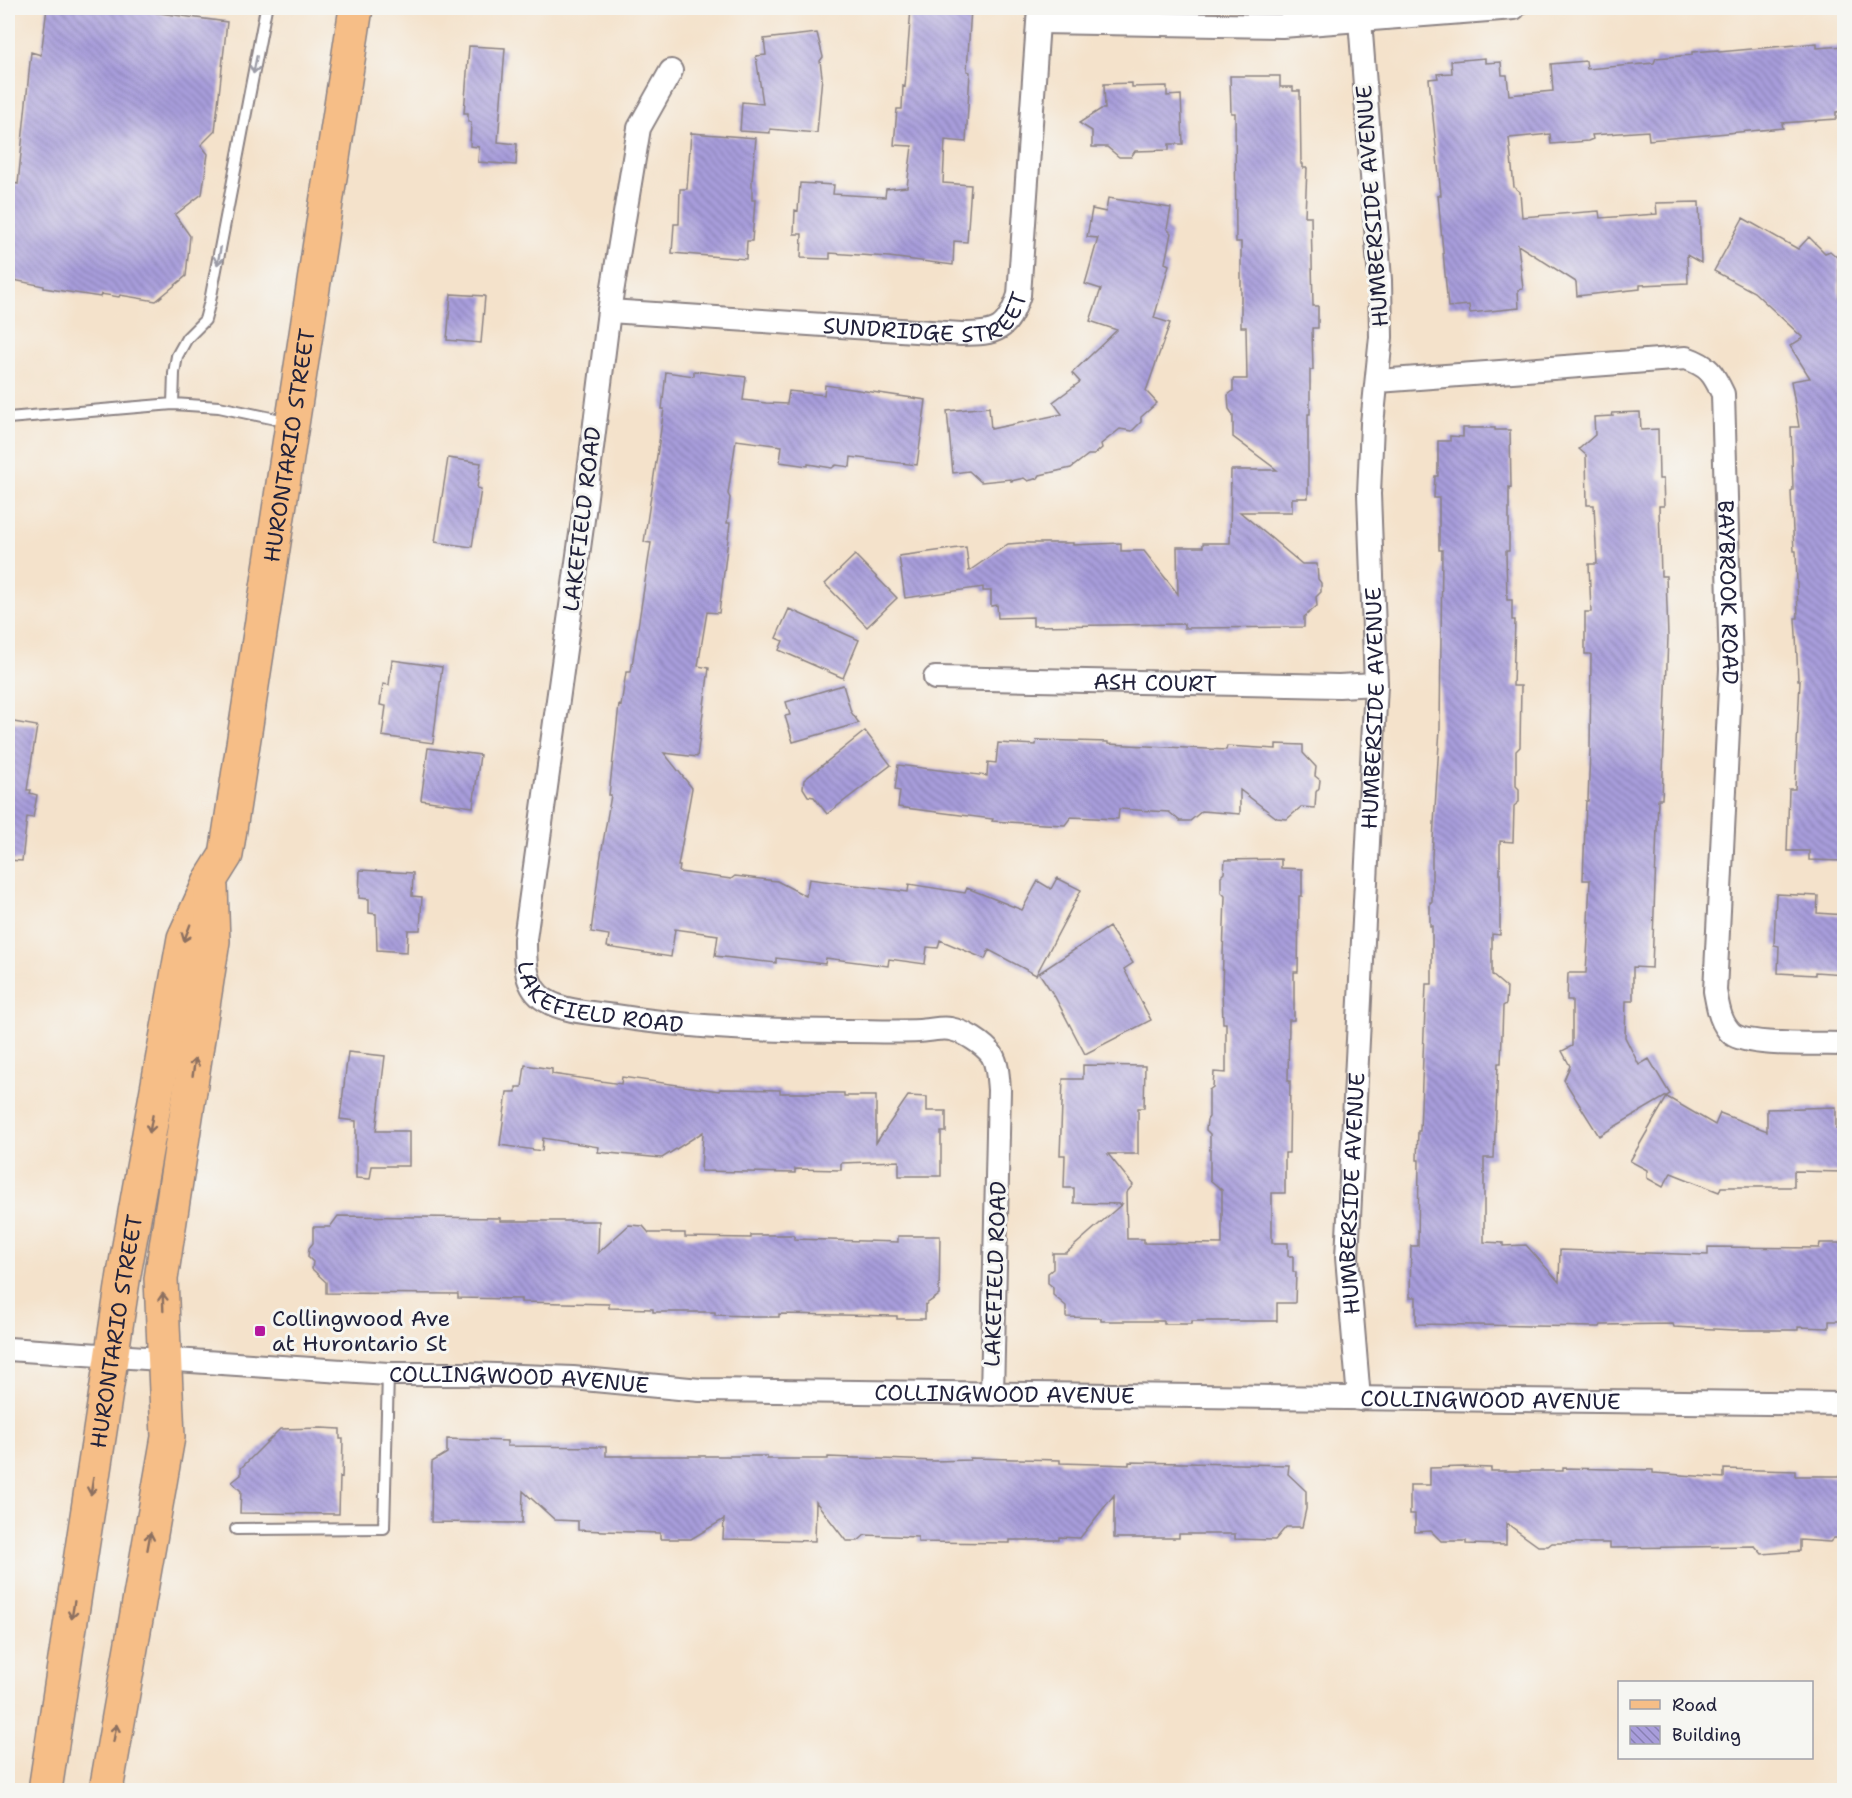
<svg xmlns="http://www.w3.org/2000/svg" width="1852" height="1798" viewBox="0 0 1852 1798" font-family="'Shantell Sans',sans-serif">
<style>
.building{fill:url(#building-back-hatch)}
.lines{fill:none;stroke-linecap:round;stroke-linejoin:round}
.lane-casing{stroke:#8b8283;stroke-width:14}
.street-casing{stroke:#8b8283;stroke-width:26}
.primary-casing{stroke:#8b8283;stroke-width:36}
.lane{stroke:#fff;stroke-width:10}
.street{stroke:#fff;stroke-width:22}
.primary{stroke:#f6be87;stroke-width:33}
.oneway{stroke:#9c9ca7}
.oneway2{stroke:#8c7061}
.poi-dot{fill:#b5179e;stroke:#f6f6f2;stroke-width:2}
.labels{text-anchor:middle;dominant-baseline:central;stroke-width:6;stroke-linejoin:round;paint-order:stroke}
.street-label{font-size:22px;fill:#22223b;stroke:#f6f6f2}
.poi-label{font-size:22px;fill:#22223b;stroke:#f6f6f2;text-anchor:start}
</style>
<defs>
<pattern id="building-back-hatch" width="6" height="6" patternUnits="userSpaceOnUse" patternTransform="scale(1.5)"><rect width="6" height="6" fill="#a89ddb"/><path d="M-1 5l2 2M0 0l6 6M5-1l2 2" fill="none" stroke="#8880b3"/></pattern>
</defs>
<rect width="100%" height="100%" fill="#f6f6f2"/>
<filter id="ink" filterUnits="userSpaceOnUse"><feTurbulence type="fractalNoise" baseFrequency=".0167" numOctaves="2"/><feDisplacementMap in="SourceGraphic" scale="12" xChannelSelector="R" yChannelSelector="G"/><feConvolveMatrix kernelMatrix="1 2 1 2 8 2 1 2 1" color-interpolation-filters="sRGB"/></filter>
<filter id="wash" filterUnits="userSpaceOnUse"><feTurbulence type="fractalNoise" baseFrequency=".008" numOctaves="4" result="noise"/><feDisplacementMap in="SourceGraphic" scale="24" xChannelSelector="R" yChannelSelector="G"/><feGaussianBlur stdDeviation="1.35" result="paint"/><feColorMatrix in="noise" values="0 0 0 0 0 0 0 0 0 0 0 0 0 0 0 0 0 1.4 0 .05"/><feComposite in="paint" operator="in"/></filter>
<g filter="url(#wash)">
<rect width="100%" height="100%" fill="#f4e2cb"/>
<g id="blocks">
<path class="building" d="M47 8H152V12L227 22 215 131 201 145 208 154 202 194 175 215 190 236 186 276 156 301 120 295 119 297 101 294 100 297 44 288V286L8 279V182L18 184 31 52 41 55Z
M911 8H971L967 71 970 72 966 142 945 140 943 183 971 185 967 242 954 241 953 265 889 257 830 253V259L801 258 802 234H794L795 210 798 211 800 183 834 185 833 194 885 197 886 189 907 187 912 146 894 145 897 109H902L903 86 905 87Z
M817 33 823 57 820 61 822 76 817 133 770 129V133L740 131 742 102 763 104 756 56 766 55 764 39Z
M1817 43V48L1845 46V111L1836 112V119L1782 123 1783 128 1649 140 1648 131 1592 135 1593 139 1588 141 1551 144 1550 134 1509 138 1514 187 1520 192 1522 217 1599 211 1600 218 1657 214 1656 203 1699 202 1701 263 1687 255 1688 283 1640 285V289L1577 296 1576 282 1518 245 1523 289 1518 290 1519 308 1470 313 1469 305 1448 307 1438 195H1441L1429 79 1438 78 1437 74 1452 73 1451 61 1485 58V63L1501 62 1502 75H1507L1509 95 1553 91 1551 64 1586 61 1587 69 1654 63 1656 58 1692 55V52L1718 50 1719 52Z
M469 46 505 48 498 142 517 144 516 165 478 162 479 147 470 146 471 122H468V113H464Z
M1230 76H1280V87H1293V91H1300L1301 164H1303V168H1307L1305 216H1311L1313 306H1318V328H1312L1313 370H1310V414H1308V498H1292V512H1240L1302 564H1317L1318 579 1321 583V592L1316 597 1317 606 1304 617V627L1184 628V624L1033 626V617L998 618 997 605 991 606V591H983V587L905 598 899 556 966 547 969 571 1008 544 1021 543H1073V545L1121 543V551H1144L1178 594 1177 547H1203V543H1230L1231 470H1277L1233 437V415L1229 409 1228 395 1233 391V379H1247L1246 327H1241V242H1236L1235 113H1231Z
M1132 83V87L1167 86V96L1181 95 1183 144H1169V150L1135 151 1131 157H1119L1107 147H1092V131L1079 123 1101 109H1105L1104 84Z
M691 133 756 138 752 181V200H755L752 241H747L746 259 672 253 674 224H679L680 189H687Z
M1108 198 1171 208 1167 229 1171 233 1165 263 1169 265 1154 318 1170 323 1146 391 1157 403 1141 417V422L1132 431 1120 429 1101 444 1102 448 1094 455H1088L1071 468 1040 475 1038 478 1028 481 1024 478 1011 481V479L981 482 969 471 953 473 947 411 989 407 991 429 1062 414 1053 402 1080 382 1072 373 1117 330 1090 321 1101 289 1085 284 1098 238 1087 237 1092 209 1106 212Z
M1743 218 1798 249 1809 237 1825 253 1830 251 1839 259V297L1845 294V861L1809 860V851H1787L1789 789H1795L1800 680H1798L1796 635 1795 618H1798L1796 551H1794L1791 491 1793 490 1791 427H1799L1791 381 1810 378 1790 346 1803 338 1754 292 1714 271Z
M451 294 485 296 481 343 447 340Z
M694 371 746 377 743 400 766 403 787 404 789 391 824 395 825 385 926 400 917 465 851 457 850 467 836 465 832 468 808 464V466L780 462 782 446 736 440 728 494 730 498 727 523H730L719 613 707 612 698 666 709 668 697 757 664 753 692 788 678 866H680L679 872 731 879 735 876 777 881 806 896 809 879 908 892 909 884 965 893 967 888 1022 910 1038 881 1051 889 1057 878 1081 890 1036 975 989 950 985 959 940 940 938 948 927 947 925 964 889 959 888 966 826 958 825 964 776 958V963L715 956 718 935 675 929 671 957 607 947 609 935 591 932 600 861 611 795H609L619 705 621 706 626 672H631L651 543 644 542 664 409H662L666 372 694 376Z
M1640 412 1641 430 1658 429 1659 479H1663L1664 506H1659L1661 576H1666L1668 637 1662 799H1658L1652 968 1633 967V1001H1626L1625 1037 1639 1065 1649 1059 1670 1094 1599 1136 1564 1080 1570 1066 1562 1051 1572 1046V1000H1567L1568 973H1586L1589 922H1588L1590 880H1583L1586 801H1588L1590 751 1591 654H1585V612H1591L1589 564H1597L1594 505H1587L1586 455 1579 449 1595 435 1594 417 1613 416 1612 413Z
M1463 428H1495V430H1510L1511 488 1509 487V551H1506L1507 600H1512V620H1515L1513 686H1521L1520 747 1516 751V786L1519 789V802L1514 806 1513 842 1500 841V935L1492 934V975L1507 988 1506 1004 1503 1006 1501 1063H1498L1494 1158H1484V1242L1503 1243V1246L1526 1245 1559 1282 1560 1250 1708 1255V1247L1819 1248 1820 1243H1841L1840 1321H1829V1328L1798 1327V1330H1734L1674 1327 1673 1324 1601 1325 1600 1327 1416 1324V1297H1410L1411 1246H1418L1419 1160H1417L1418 1131H1420L1426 984H1432V926H1430V902H1432V856L1440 728 1442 550H1439V498H1434L1435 476H1438V441H1450V436L1463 437Z
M448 458 481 463 477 488 481 489 472 547 435 542Z
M855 555 897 598 867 627 825 584Z
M789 609 859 640 843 678 779 650 783 641 776 638Z
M392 660 442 667 433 743 382 736 386 706 380 705 383 684 389 685Z
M843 685 851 712 859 723 793 742 785 716 790 715 786 702Z
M8 721 37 726 27 790H31L30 793 37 795 33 818 27 817 22 861 8 860Z
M865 731 891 765 827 814 814 797 808 796 803 788 804 780Z
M1037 740 1108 742V744L1226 750 1227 746 1276 749V744L1303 745V753L1316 767 1315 776 1320 780 1319 788 1316 792 1315 808 1301 807 1287 819 1277 818 1240 790V814L1202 811 1190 821H1180L1169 812 1119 809 1118 819 1071 817 1065 825 1024 823 992 821 993 819 898 807 900 791 895 790 898 765 987 776 988 762 996 763 998 743 1036 745Z
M428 748 480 755 473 807 421 800Z
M1281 859V868L1302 869V896H1299L1298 972H1294V1020H1289L1288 1081H1290L1289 1153H1285V1193H1272V1243H1288V1256H1293V1272H1296L1295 1303H1277V1321H1192V1324H1164V1321H1101V1318L1066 1317V1306L1053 1295V1287L1048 1283V1273L1053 1269V1253H1066L1122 1204 1074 1203V1188H1064L1065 1155H1060L1063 1079H1083V1065L1145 1066 1144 1108H1138V1154H1108L1133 1185 1126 1193 1127 1239H1144V1243L1222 1244V1190L1210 1180V1134L1206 1130 1207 1120 1209 1117V1090L1213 1087 1214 1072 1226 1073V1023H1223L1222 987 1225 896 1221 892V876L1224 873 1225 860Z
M360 870 413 873 412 896 422 897 420 930H408L407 952 377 950 376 914 369 913V899L359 898Z
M1776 894 1818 896 1817 913 1845 915V974L1815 972V975L1778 973 1779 946 1774 945Z
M1109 927 1133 963 1124 969 1151 1020 1085 1054 1055 997 1039 973Z
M348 1052 385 1056 376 1131H409V1166H372L370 1179 356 1178V1121L340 1119Z
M525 1065 552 1069V1074L621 1084 622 1077 719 1091 720 1089 780 1090V1093H844V1096H876V1143L908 1096 927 1097V1111H946V1132H941V1176H899V1161L841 1163V1170L795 1169V1173L701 1171 703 1132 662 1158 598 1152 599 1147 543 1138 542 1151 500 1145 507 1092H516V1087H522Z
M1667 1097 1715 1125 1720 1113 1767 1131V1109L1836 1107V1129H1845V1172L1794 1171V1187H1721L1719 1192 1671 1173 1663 1187 1647 1178V1170L1630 1161Z
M338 1216 500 1218V1221H599L598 1253 629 1225 643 1226 649 1233H685V1237L751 1238V1235H794V1239L898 1242V1236H940L939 1295 925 1305V1319H897V1316L841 1315 779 1314V1317H751V1316L715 1315V1312H653V1309L609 1308V1304L521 1302V1299L458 1298V1294L326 1293V1282L312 1269 313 1262 308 1257 309 1248 313 1243V1227H330Z
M321 1428 340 1429V1439H343L342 1478 340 1477 339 1514 240 1513 241 1491 232 1482 241 1475V1468L280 1429Z
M447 1439 507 1441V1446L606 1447V1456H767V1459H828V1457L935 1461 970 1460V1458L1060 1460V1463L1129 1465V1462L1289 1465 1288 1474 1306 1491V1509L1302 1527H1286L1275 1540 1235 1539V1534H1179V1538H1114V1495L1080 1538 1059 1537V1540H1010V1543L918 1542V1537L865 1535 858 1541H846L816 1502 815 1541 723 1539 724 1519 691 1539H660V1533L578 1530V1521L555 1520 523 1491 522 1523 431 1522 432 1462 447 1453Z
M1464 1467 1491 1468V1471H1563V1468L1653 1470V1473L1724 1478V1469L1795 1471V1476H1845V1538H1834L1830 1542 1800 1540V1551L1762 1554 1755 1546 1610 1548V1543H1552L1548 1546H1538L1506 1523V1545L1466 1544V1541H1441L1431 1531 1415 1532V1514H1410V1485H1430V1468Z"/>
</g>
</g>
<g filter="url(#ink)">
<use href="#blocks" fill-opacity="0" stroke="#8b8283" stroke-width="1.5"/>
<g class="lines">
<g class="lane-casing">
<path id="lane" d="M173 404 174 373 177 356 187 338 205 320 210 301 266 8
M8 418 173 404 219 407 290 422
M236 1529 384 1528 388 1374"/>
</g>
<g class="street-casing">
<g id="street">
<path d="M1039 22 1282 26 1514 8"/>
<path id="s1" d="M671 71 639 128 609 311 584 512 525 939C525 960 524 987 545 1000 564 1012 593 1013 615 1016 692 1028 769 1031 846 1031 870 1031 895 1032 919 1031 929 1031 941 1027 950 1029 964 1031 984 1044 992 1055 998 1065 998 1079 999 1090L992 1394"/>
<path id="s2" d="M609 311 961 334C997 334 1007 331 1019 295L1039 8"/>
<path id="s3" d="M1378 381 1686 358C1709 366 1713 373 1723 394L1731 669 1715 991C1718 1007 1720 1023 1732 1034 1749 1047 1821 1043 1844 1044"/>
<path id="s4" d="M935 678 1339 686 1376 684"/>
<path id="s5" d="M8 1349 388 1374H468L573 1378 700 1390 1844 1404"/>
<path id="s6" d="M1359 1399 1347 1257 1376 684 1369 494 1372 424 1381 337 1380 280 1360 20"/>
</g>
</g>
<g class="primary-casing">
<g id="primary">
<path id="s7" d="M45 1790 124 1274 184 938 211 879 226 855 356 8"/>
<path d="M106 1790 168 1437 161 1279 213 941 211 887"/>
</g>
</g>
<use href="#lane" class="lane"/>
<use href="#street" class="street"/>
<use href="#primary" class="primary"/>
</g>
<defs><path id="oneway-shaft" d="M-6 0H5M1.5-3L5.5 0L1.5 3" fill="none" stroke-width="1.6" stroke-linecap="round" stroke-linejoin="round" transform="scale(1.5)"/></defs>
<g class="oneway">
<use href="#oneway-shaft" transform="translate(255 65) rotate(101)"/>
<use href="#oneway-shaft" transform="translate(219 256) rotate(101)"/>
</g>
<g class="oneway2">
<use href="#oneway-shaft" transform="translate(187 933) rotate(111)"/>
<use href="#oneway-shaft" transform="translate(194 1067) rotate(-81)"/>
<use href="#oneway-shaft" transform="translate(151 1124) rotate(100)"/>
<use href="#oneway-shaft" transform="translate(163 1302) rotate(-92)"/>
<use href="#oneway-shaft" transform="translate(92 1486) rotate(99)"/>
<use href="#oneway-shaft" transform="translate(149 1541) rotate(-80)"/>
<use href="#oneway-shaft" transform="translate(73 1610) rotate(99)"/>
<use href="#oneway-shaft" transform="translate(115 1733) rotate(-80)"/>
</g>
</g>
<rect class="poi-dot" x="254" y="1325" width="12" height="12" rx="3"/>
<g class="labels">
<g class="street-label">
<text transform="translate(1372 206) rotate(-94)">HUMBERSIDE AVENUE</text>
<text stroke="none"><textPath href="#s2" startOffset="324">SUNDRIDGE STREET</textPath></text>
<text stroke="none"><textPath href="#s7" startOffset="1371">HURONTARIO STREET</textPath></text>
<text transform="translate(582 519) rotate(-83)">LAKEFIELD ROAD</text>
<text stroke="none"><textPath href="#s3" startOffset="561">BAYBROOK ROAD</textPath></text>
<text stroke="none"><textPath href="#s4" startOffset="220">ASH COURT</textPath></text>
<text stroke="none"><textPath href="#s6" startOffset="692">HUMBERSIDE AVENUE</textPath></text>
<text stroke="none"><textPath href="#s1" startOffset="1000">LAKEFIELD ROAD</textPath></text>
<text stroke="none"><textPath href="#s6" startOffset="206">HUMBERSIDE AVENUE</textPath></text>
<text transform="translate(995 1274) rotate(-88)">LAKEFIELD ROAD</text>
<text stroke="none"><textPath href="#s7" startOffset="464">HURONTARIO STREET</textPath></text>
<text stroke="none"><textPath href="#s5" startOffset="512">COLLINGWOOD AVENUE</textPath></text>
<text stroke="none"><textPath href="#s5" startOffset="998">COLLINGWOOD AVENUE</textPath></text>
<text stroke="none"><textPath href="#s5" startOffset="1484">COLLINGWOOD AVENUE</textPath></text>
</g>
<g class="poi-label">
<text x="272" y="1318">Collingwood Ave<tspan x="272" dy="25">at Hurontario St</tspan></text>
</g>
</g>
<rect width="1852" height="1798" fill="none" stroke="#f6f6f2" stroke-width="30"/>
<rect x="1618" y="1681" width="195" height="78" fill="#f6f6f2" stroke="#a1a1a9" stroke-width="1.5"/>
<rect x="1630" y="1700" width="30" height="9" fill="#f6be87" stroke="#a1a1a9" stroke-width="1.5"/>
<text x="1672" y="1711" font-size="18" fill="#22223b">Road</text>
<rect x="1630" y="1726" width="30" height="18" fill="url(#building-back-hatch)" stroke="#a1a1a9" stroke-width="1.5"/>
<text x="1672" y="1741" font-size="18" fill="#22223b">Building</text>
</svg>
